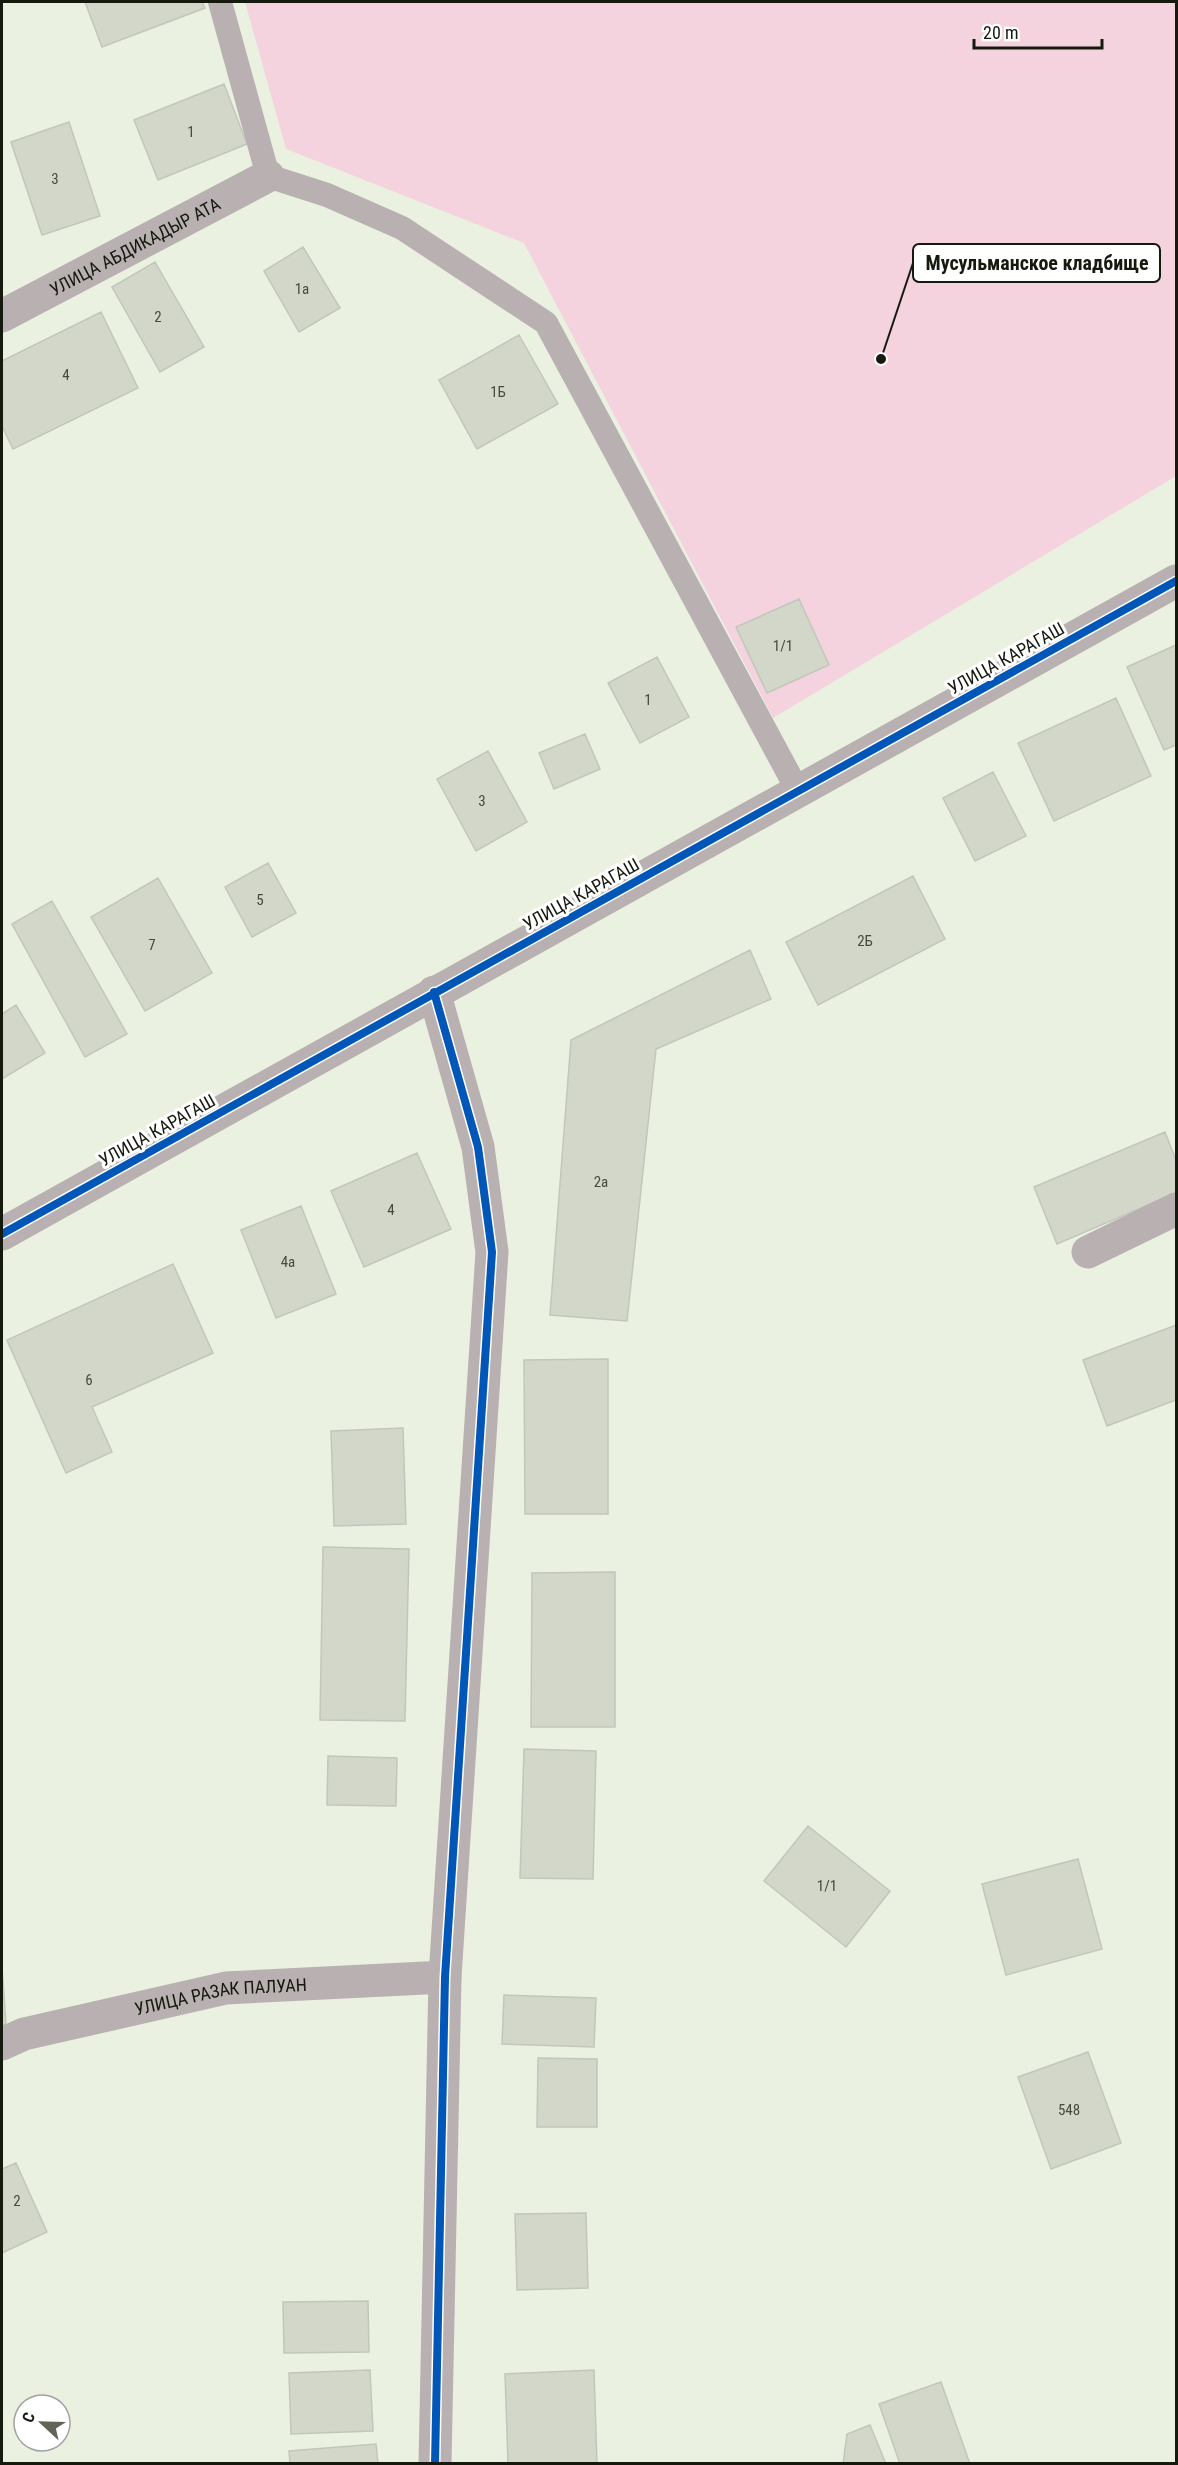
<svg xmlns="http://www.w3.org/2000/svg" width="1178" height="2465" viewBox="0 0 1178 2465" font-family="'Roboto Condensed',sans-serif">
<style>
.green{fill:#f4d3df}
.building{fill:#d2d7ca;stroke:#c1c7ba;stroke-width:1.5}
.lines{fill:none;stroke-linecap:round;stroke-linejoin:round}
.lane{stroke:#b9b0b2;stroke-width:24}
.street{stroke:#b9b0b2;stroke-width:33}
.cycleway-casing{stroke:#fff;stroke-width:11}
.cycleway{stroke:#0057b8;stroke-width:8}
.labels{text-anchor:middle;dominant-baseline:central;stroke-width:6;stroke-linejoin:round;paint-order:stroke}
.number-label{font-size:15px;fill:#464a3f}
.street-label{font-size:18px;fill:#15190e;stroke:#fff}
.leader{fill:none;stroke:#15190e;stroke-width:2}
.callout-dot{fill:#15190e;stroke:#fff;stroke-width:2}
.callout{fill:#fff;stroke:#15190e;stroke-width:2}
.callout-label{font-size:20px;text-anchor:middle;font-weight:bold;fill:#15190e}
</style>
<rect width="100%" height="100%" fill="#eaf1e1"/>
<path class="green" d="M245 2H1176V476L773 718 524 243 286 149Z"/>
<path class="building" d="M85 2H202L205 8 102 47Z
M224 84 247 144 158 180 134 120Z
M69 122 100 216 42 235 11 142Z
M303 247 340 308 299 332 264 271Z
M155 262 204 347 160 372 112 287Z
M101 312 138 388 13 449 2 426V361Z
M519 335 558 404 477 449 439 380Z
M799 599 829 665 767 693 736 627Z
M1176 645V745L1164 750 1127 667Z
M657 657 689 717 640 743 608 683Z
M1116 698 1151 776 1054 821 1018 743Z
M585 734 600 769 554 789 539 753Z
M488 751 527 822 476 851 437 779Z
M993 772 1026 836 975 861 943 798Z
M268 863 296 913 252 937 225 887Z
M913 876 945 939 818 1005 786 942Z
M158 878 212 973 145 1011 91 917Z
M52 901 127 1034 85 1057 12 924Z
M750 950 771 999 656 1049 627 1321 550 1315 571 1040Z
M16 1005 45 1053 2 1079V1014Z
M1165 1132 1176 1160V1193L1057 1244 1034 1187Z
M417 1153 451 1229 364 1267 331 1191Z
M301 1206 336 1294 276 1318 241 1230Z
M173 1264 213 1353 92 1407 112 1452 66 1473 7 1340Z
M1176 1325V1400L1107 1426 1083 1360Z
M608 1359V1514H525L524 1360Z
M403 1428 406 1524 334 1526 331 1431Z
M323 1547 409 1549 405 1721 320 1720Z
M615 1572V1727H531L532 1573Z
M524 1749 596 1751 593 1879 520 1878Z
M328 1756 397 1758 396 1806 327 1805Z
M808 1826 890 1891 846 1947 764 1881Z
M1078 1859 1102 1949 1006 1975 982 1884Z
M2 1967 6 2024 2 2025Z
M504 1995 596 1998 594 2047 502 2044Z
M1088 2052 1121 2143 1051 2169 1018 2077Z
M538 2058 597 2059V2127H537Z
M16 2163 47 2232 2 2253V2169Z
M586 2213 588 2288 517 2290 515 2214Z
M368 2301 369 2352 284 2353 283 2302Z
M370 2370 373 2431 291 2434 289 2373Z
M594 2370 597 2464H508L505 2374Z
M941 2382 970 2464H900L879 2404Z
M870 2425 886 2464H843L847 2434Z
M376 2444 378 2464H290L289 2451Z"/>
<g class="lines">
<path class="lane" d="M220 2 268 176 327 195 402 228 546 323 798 791"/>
<g class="street">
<path id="s1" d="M2 316 268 176"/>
<path d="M434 992 478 1147 492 1252 445 1977 435 2464"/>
<path d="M2 1234 1176 581"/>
<path d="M1088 1252 1176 1209"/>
<path id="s2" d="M2 2044 24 2034 226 1988 445 1977"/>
</g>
<g class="cycleway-casing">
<path id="cycleway" d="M434 992 478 1147 492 1252 445 1977 435 2464
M2 1234 1176 581"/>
</g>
<use href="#cycleway" class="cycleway"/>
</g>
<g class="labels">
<g class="number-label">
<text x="191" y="132">1</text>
<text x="55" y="179">3</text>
<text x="302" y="289">1а</text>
<text x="158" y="317">2</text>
<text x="66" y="375">4</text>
<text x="498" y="392">1Б</text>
<text x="783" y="646">1/1</text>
<text x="648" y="700">1</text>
<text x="482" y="801">3</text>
<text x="260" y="900">5</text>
<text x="865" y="941">2Б</text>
<text x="152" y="945">7</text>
<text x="601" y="1182">2а</text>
<text x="391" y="1210">4</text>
<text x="288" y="1262">4а</text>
<text x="89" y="1380">6</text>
<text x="827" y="1886">1/1</text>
<text x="1069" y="2110">548</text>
<text x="17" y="2201">2</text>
</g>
<g class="street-label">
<text stroke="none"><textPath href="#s1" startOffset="150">УЛИЦА АБДИКАДЫР АТА</textPath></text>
<text transform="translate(1006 658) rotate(-29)">УЛИЦА КАРАГАШ</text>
<text transform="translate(581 894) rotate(-29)">УЛИЦА КАРАГАШ</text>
<text transform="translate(157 1130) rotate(-29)">УЛИЦА КАРАГАШ</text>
<text stroke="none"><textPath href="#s2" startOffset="225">УЛИЦА РАЗАК ПАЛУАН</textPath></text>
</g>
</g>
<path class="leader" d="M881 359L913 263"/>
<circle class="callout-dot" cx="881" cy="359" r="6"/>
<rect class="callout" x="913" y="244" width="247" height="38" rx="6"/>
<g class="callout-label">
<text x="1037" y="270">Мусульманское кладбище</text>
</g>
<rect width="1178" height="2465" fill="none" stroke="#15190e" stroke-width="6"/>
<g transform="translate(42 2423) rotate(292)"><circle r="28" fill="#ffffff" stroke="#a1a39f" stroke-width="1.5"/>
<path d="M0-4.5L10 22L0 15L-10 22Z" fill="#606558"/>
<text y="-9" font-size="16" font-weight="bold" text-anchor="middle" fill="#15190e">С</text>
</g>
<path d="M974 39v9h128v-9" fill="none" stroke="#15190e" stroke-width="3"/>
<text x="983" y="39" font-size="18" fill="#15190e" stroke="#ffffff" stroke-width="4.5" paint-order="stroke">20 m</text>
</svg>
